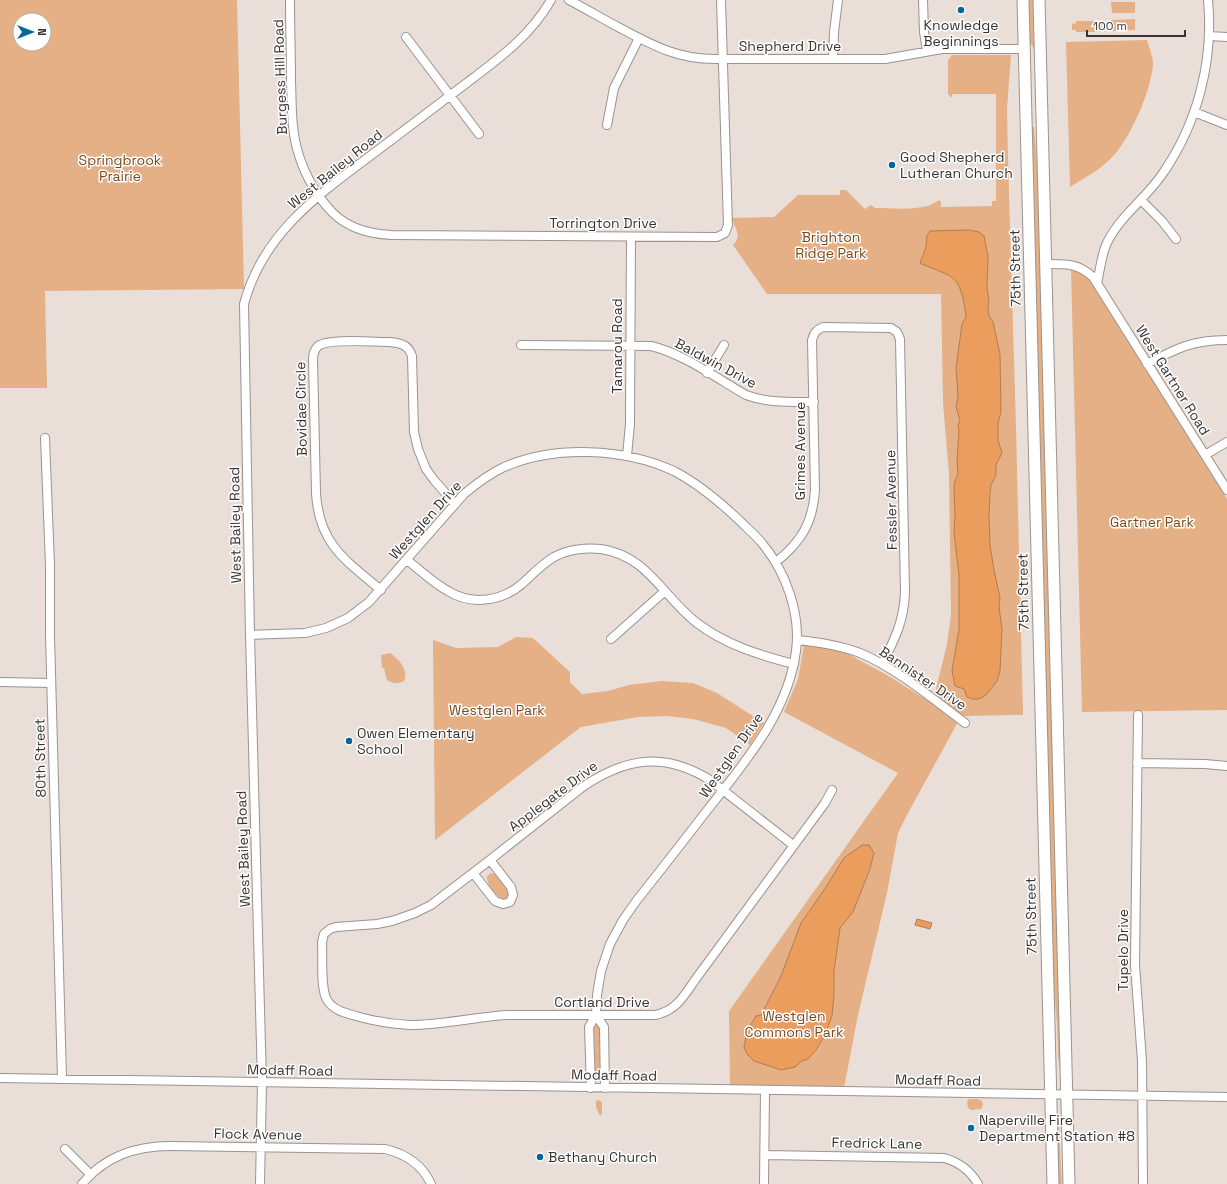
<svg xmlns="http://www.w3.org/2000/svg" width="1227" height="1184" viewBox="0 0 1227 1184" font-family="'Space Grotesk',sans-serif">
<style>
.green{fill:#e5b086;fill-rule:evenodd}
.water{fill:#ea9d5d;stroke:#b47d50}
.lines{fill:none;stroke-linecap:round;stroke-linejoin:round}
.minor-casing{stroke:#9c938c;stroke-width:10}
.major-casing{stroke:#9c938c;stroke-width:13}
.minor{stroke:#fff;stroke-width:8}
.major{stroke:#fff;stroke-width:11}
.poi-dot{fill:#036896;stroke:#fff;stroke-width:1.5}
.labels{text-anchor:middle;dominant-baseline:central;stroke-width:3;stroke-linejoin:round;paint-order:stroke}
.poi-label{font-size:14px;fill:#373330;stroke:#fff;text-anchor:start}
.street-label{font-size:14px;fill:#373330;stroke:#fff}
.park-label{font-size:14px;fill:#7c4a1b;stroke:#fff}
</style>
<rect width="100%" height="100%" fill="#e9dfd8"/>
<path class="green" d="M0 0H237L244 289 45 291 47 388H0ZM20 20H44V44H20Z
M1027 0H1036L1037 52H1035L1032 45 1028 42Z
M1111 2H1135V13H1112Z
M1135 19V30L1112 31 1111 20Z
M1076 21H1099V23H1103V29H1100L1099 32H1076V30H1072V24L1076 23Z
M1147 40C1149 47 1153 57 1153 64 1151 91 1132 134 1115 154 1102 169 1086 177 1070 187L1066 42Z
M952 55H1011L1007 109 1008 159 1016 427 1023 715 963 716 935 693 947 644 951 615 949 475 943 403 941 294H767L733 245C743 235 734 228 732 218L774 217 798 195H840V190H846L865 209 871 205 875 208C894 208 925 212 939 200L941 202V207L992 206V201H996V94H952V98L948 94V60Z
M1030 127H1034L1041 209 1061 1074 1058 1057 1057 1024 1050 943Z
M1071 270 1079 271 1088 278 1227 499V710L1082 712Z
M516 637 533 638 570 672V682L582 694 608 691 629 685 662 681 693 683 717 693 764 723 750 745 726 728 693 719 667 716 638 717 581 727 435 840 433 640 456 648 498 647Z
M804 645 824 647 848 654 887 675 930 702 958 722 908 813 898 833 887 893 858 1015 844 1088 784 1085H730L729 1011 898 773 784 712 798 679Z
M390 653C399 659 409 670 404 681 398 684 393 684 387 680L384 668H382L381 655Z
M491 873C499 874 508 887 509 895L505 899C497 899 486 884 487 876Z
M597 1023 600 1025 602 1073 599 1076 597 1075 595 1073 594 1026Z
M969 1099H978L982 1101 983 1105 981 1109 971 1110 968 1108 967 1102Z
M599 1100 602 1102V1114L600 1116 596 1107V1101Z
M1056 1113 1059 1129 1062 1184H1056Z"/>
<path class="water" d="M969 230 979 232 984 236 988 256 987 288 989 301 988 309 989 316 993 322 1000 354 1001 412 998 423V440L1002 453 996 465V475L991 485 990 494 989 518 990 545 994 570 1000 598 999 607 1002 629 1000 671 997 681 986 695 979 699H972L967 697 964 689 955 686 952 671 959 629V575L954 533 955 515 954 487 955 481 958 474 957 462 959 430 958 425 960 421 956 406 958 397 956 368 962 324 966 317C965 308 962 287 955 280 950 274 929 267 921 264L920 262C922 258 925 251 926 246 927 240 925 236 930 231Z
M862 845H869L874 853 870 869 853 912 840 928 834 971V995L832 1016 825 1035 816 1050 808 1059 802 1061 795 1067 781 1070 754 1061 747 1054 744 1047 747 1031 756 1016 761 1015 781 976 801 923 826 887 844 858Z
M917 919 932 923 930 929 915 925Z"/>
<g class="lines">
<g class="minor-casing">
<path id="minor" d="M290 0C290 27 291 55 291 82 292 102 291 121 295 140 300 166 314 194 333 213 348 228 371 234 391 235L717 237 725 233 728 225 721 0
M569 0C586 9 603 19 620 28 652 45 677 59 715 59H885L942 49H1024
M923 0 924 32 927 51
M1209 36 1227 37
M406 37 479 134
M833 59 834 32 838 0
M1194 112 1227 125
M607 125 614 88 639 38
M1141 200 1162 221 1176 239
M1047 264C1066 264 1078 263 1093 277L1227 490
M1097 283C1100 271 1101 257 1106 245 1118 218 1144 200 1161 176 1197 125 1214 62 1208 0
M521 345 651 346C682 353 718 379 746 395 768 403 790 402 814 402
M1147 364C1177 348 1193 340 1227 340
M707 373 724 345
M45 438 50 565V636L62 1079
M1205 455 1227 442
M627 456 630 424 631 237
M407 560C420 570 433 583 448 591 472 606 503 601 523 583 533 574 542 564 554 557 567 550 585 547 601 549 648 556 662 596 697 623 726 645 759 655 794 664
M776 562C801 542 813 523 815 490L812 340C814 333 816 330 823 327L891 328 897 332 900 339 905 592C904 621 895 639 882 664
M381 590C345 560 319 544 316 493L313 360C313 355 314 350 318 346 328 338 374 342 389 342 400 343 408 344 412 356L414 432 418 449 426 469 434 480 455 504
M250 635 305 633 326 628 348 618 369 602 464 494C476 484 489 474 504 467 555 445 624 448 674 471 699 484 720 502 740 521 747 528 755 535 761 542 786 571 801 614 796 651 788 712 746 761 709 808 685 839 661 870 637 900L623 920 610 944 601 971 597 995 596 1015 604 1027 605 1088
M611 639 665 591
M797 640C818 642 839 645 860 653 896 668 933 699 965 723
M0 682 51 683
M1138 715 1135 965 1142 1061 1143 1184
M1137 763 1205 764 1227 766
M793 845 710 780C663 751 625 758 581 788L490 860 431 905 415 913 392 921 377 924 336 927 330 929 324 934 322 942C323 957 320 988 327 1000 333 1010 345 1013 356 1016 373 1021 391 1024 410 1025 442 1025 475 1017 507 1015H655C676 1011 684 996 695 980L825 803 832 790
M473 873 495 901 503 904 510 902 513 895 511 887 490 860
M0 1078 1227 1097
M591 1088 589 1027 596 1015
M65 1149 91 1175
M765 1155 944 1158C959 1162 970 1170 978 1184
M82 1184C105 1156 135 1146 171 1146L385 1149C406 1154 422 1164 431 1184
M260 1184 262 1083 250 635 244 304C263 233 318 195 374 153 405 130 436 106 468 82 500 58 531 35 551 0
M764 1184 765 1091"/>
</g>
<g class="major-casing">
<path id="major" d="M1023 0 1053 1184
M1039 0 1069 1184"/>
</g>
<use href="#minor" class="minor"/>
<use href="#major" class="major"/>
</g>
<g class="poi-dot">
<circle cx="961" cy="10" r="4"/>
<circle cx="892" cy="165" r="4"/>
<circle cx="349" cy="741" r="4"/>
<circle cx="971" cy="1128" r="4"/>
<circle cx="540" cy="1157" r="4"/>
</g>
<g class="labels">
<g class="poi-label">
<text x="961" y="25" text-anchor="middle">Knowledge<tspan x="961" dy="16">Beginnings</tspan></text>
<text x="900" y="157">Good Shepherd<tspan x="900" dy="16">Lutheran Church</tspan></text>
<text x="357" y="733">Owen Elementary<tspan x="357" dy="16">School</tspan></text>
<text x="979" y="1120">Naperville Fire<tspan x="979" dy="16">Department Station #8</tspan></text>
<text x="548" y="1157">Bethany Church</text>
</g>
<g class="street-label">
<text x="790" y="46">Shepherd Drive</text>
<text transform="translate(280 77) rotate(-92)">Burgess Hill Road</text>
<text transform="translate(335 169) rotate(-39)">West Bailey Road</text>
<text x="603" y="223">Torrington Drive</text>
<text transform="translate(1015 268) rotate(-91)">75th Street</text>
<text transform="translate(617 346) rotate(-90)">Tamarou Road</text>
<text transform="translate(716 363) rotate(28)">Baldwin Drive</text>
<text transform="translate(1173 380) rotate(58)">West Gartner Road</text>
<text transform="translate(301 409) rotate(-91)">Bovidae Circle</text>
<text transform="translate(800 451) rotate(-90)">Grimes Avenue</text>
<text transform="translate(891 500) rotate(-91)">Fessler Avenue</text>
<text transform="translate(425 520) rotate(-48)">Westglen Drive</text>
<text transform="translate(235 525) rotate(-91)">West Bailey Road</text>
<text transform="translate(1023 592) rotate(-91)">75th Street</text>
<text transform="translate(923 678) rotate(34)">Bannister Drive</text>
<text transform="translate(731 755) rotate(-55)">Westglen Drive</text>
<text transform="translate(40 758) rotate(-91)">80th Street</text>
<text transform="translate(553 796) rotate(-37)">Applegate Drive</text>
<text transform="translate(243 849) rotate(-92)">West Bailey Road</text>
<text transform="translate(1031 916) rotate(-91)">75th Street</text>
<text transform="translate(1123 950) rotate(-90)">Tupelo Drive</text>
<text x="602" y="1002">Cortland Drive</text>
<text transform="translate(290 1070) rotate(1)">Modaff Road</text>
<text transform="translate(614 1075) rotate(1)">Modaff Road</text>
<text transform="translate(938 1080) rotate(1)">Modaff Road</text>
<text transform="translate(258 1134) rotate(1)">Flock Avenue</text>
<text transform="translate(877 1143) rotate(1)">Fredrick Lane</text>
</g>
<g class="park-label">
<text x="120" y="160">Springbrook<tspan x="120" dy="16">Prairie</tspan></text>
<text x="831" y="237">Brighton<tspan x="831" dy="16">Ridge Park</tspan></text>
<text x="1152" y="522">Gartner Park</text>
<text x="497" y="710">Westglen Park</text>
<text x="794" y="1016">Westglen<tspan x="794" dy="16">Commons Park</tspan></text>
</g>
</g>
<g transform="translate(32 32) rotate(90)"><circle r="19" fill="#ffffff" stroke="#afadac"/>
<path d="M0-3L7 15L0 10L-7 15Z" fill="#036896"/>
<text y="-6" font-size="11" font-weight="bold" text-anchor="middle" fill="#373330">N</text>
</g>
<path d="M1087 30v6h98v-6" fill="none" stroke="#373330" stroke-width="2"/>
<text x="1093" y="30" font-size="12" fill="#373330" stroke="#ffffff" stroke-width="3" paint-order="stroke">100 m</text>
</svg>
